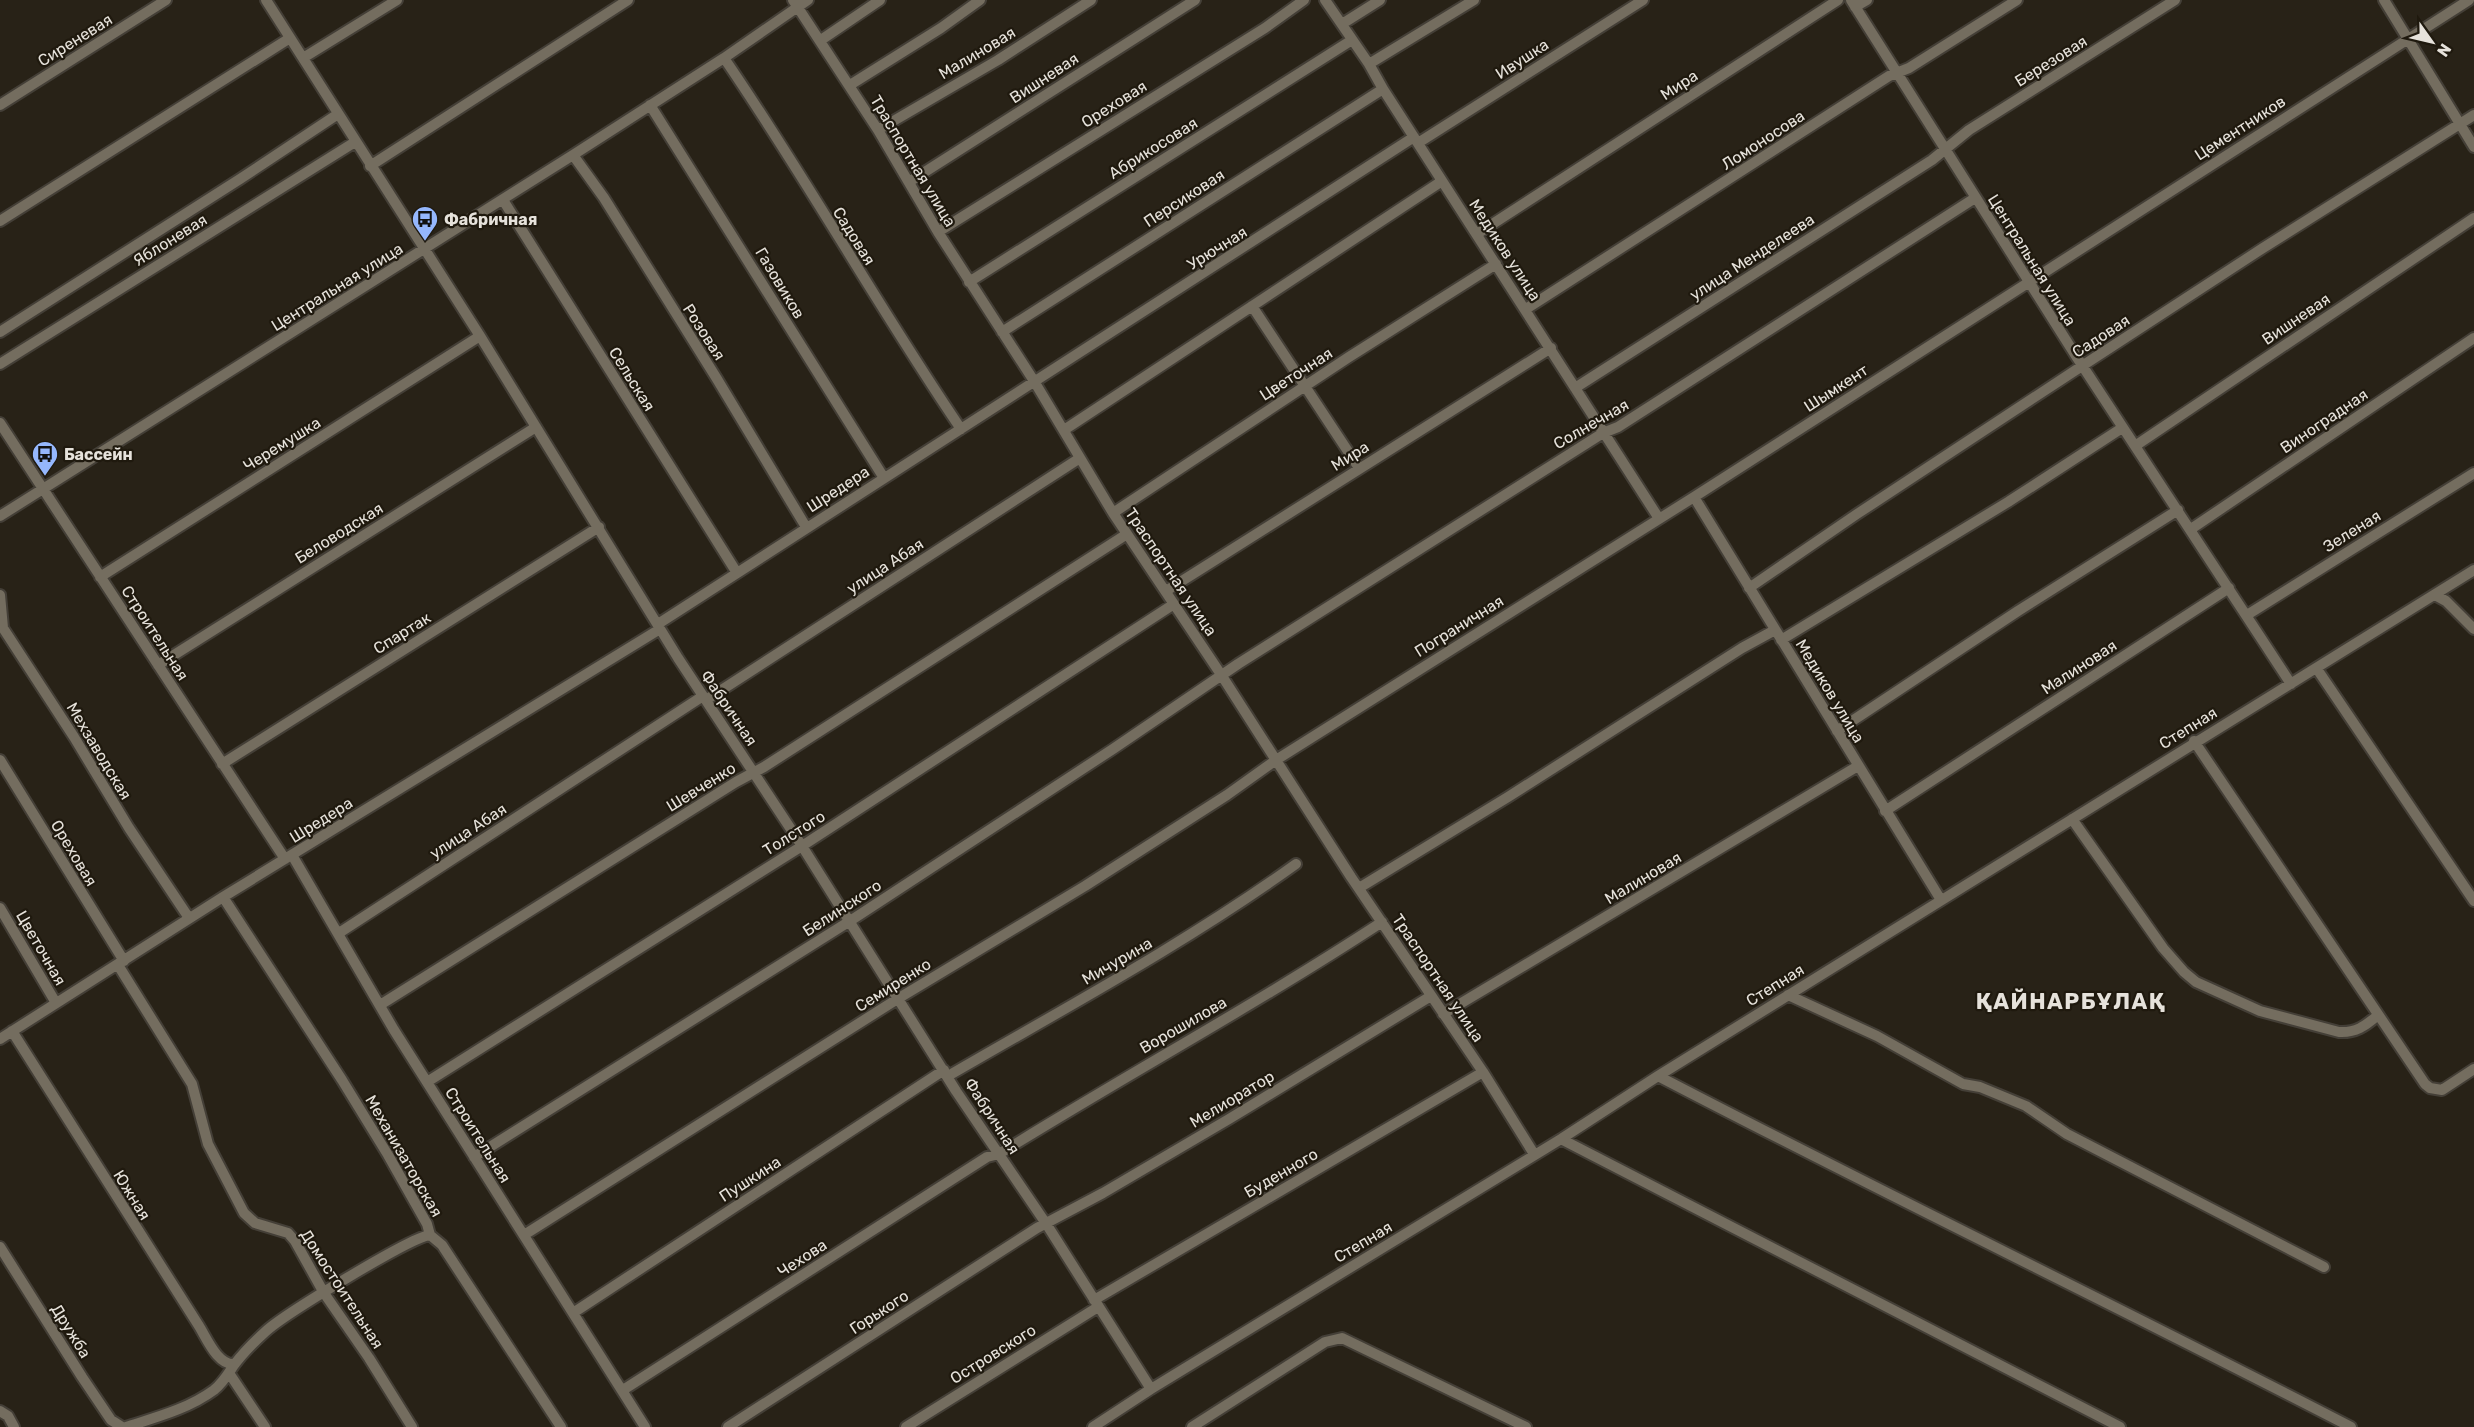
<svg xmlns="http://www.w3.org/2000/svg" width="2474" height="1427" viewBox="0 0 2474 1427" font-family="Rubik,sans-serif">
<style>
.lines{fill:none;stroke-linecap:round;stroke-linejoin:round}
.street-casing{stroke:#443f37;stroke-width:14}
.street{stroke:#746d5f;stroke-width:10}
.labels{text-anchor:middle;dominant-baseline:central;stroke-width:4.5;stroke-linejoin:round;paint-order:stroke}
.street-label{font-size:16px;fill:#e6e2db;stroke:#1f190e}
.poi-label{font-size:16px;font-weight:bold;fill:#e6e2db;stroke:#1f190e;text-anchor:start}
.district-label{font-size:22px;font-weight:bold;letter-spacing:1.5px;fill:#e6e2db;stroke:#1f190e}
</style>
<rect width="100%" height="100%" fill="#282217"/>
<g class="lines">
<g class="street-casing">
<path id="street" d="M266 0 480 336 678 658 802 846 956 1091 1047 1225 1151 1389
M793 0 878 130 938 232 1034 381 1113 513 1222 676 1351 877 1483 1072 1534 1154
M1325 0 1369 64 1383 89 1658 517
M1851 0 2076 356 2291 684
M2384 0 2474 147
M1855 7 1867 0
M1342 24 1380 0
M821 40 880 0
M303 58 397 0
M724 58C807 179 878 307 961 429
M1369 64 1474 0
M850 85 941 28 980 0
M0 105 166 0
M650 105 884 478
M878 130 998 60 1091 0
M1418 143 1643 0
M573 155 604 198 717 379 806 527
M370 166 628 0
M909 182 1195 0
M503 200 737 573
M0 221 290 38
M938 232 1265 28 1304 0
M1477 234 1838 0
M969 282 1352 40
M1252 306 1359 468
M1526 309 1889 76 1909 68 2017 0
M0 332 240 179 338 114
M1002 332 1383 89
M0 364 355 142
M1575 388 1932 160 1969 130 2175 0
M0 423 285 859
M1064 430 1442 181
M2135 446 2474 218
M1694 497 1941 900
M1113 513 1349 357 1496 264
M0 516 573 155 724 58 808 0
M2191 529 2474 338
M100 577 480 336
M1749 588 1857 514 2082 366 2263 248 2474 115
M1166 591 1551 348
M0 595 3 628 74 737 129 828 189 918
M2435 595 2446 601 2474 629
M2247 615 2474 473
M658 624 1414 137
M1781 640 2008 502 2122 428
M158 665 536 427
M2317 669 2474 901
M706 700 1080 458
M1837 731 2018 611 2178 510
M2194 741 2425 1084 2430 1088 2442 1090 2474 1069
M0 760 124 961
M222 764 599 527
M1885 811 2229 588
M2072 819 2163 948 2184 972 2196 982 2260 1011 2339 1032C2356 1033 2365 1026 2377 1016
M292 855 394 1030 645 1427
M1359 888 1508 797 1742 648 1775 630
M223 897 342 1080 388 1155 427 1224 430 1235 442 1245 561 1427
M0 908 56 1003
M339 933 703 696
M118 965 192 1084 208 1144 244 1213 255 1223 288 1233 295 1241 324 1293 369 1358 412 1427
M1788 995 1877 1036 1963 1084 1980 1087 2026 1106 2067 1134 2324 1267
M380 1005 736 782 764 767 1127 534
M1443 1014 1858 766
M12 1031 199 1326C207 1339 218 1366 235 1364
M0 1039 223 897 660 629
M948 1076C1065 1008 1186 943 1296 864
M1658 1076C1888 1196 2121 1308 2351 1427
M427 1082 802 846 1174 604
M1561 1139 2120 1427
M474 1157 850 921 1113 749 1238 664 1603 433 1618 427 1975 198
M524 1235 899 998 1085 886 1227 795 1276 760 1694 497 2469 0
M0 1247 82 1377 111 1420 122 1427
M1094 1300 1483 1072
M573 1313 944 1070
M229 1373 265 1427
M623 1390 987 1157 999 1154C1126 1075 1257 1004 1382 922
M0 1411 8 1416 14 1427
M126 1427C157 1417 188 1409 214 1390 223 1383 228 1374 234 1365 243 1353 254 1342 265 1332 283 1315 411 1237 430 1235
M728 1427 1037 1228 1103 1193 1229 1119 1431 996
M906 1427 1098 1307
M1093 1427 1151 1389 1561 1139 1658 1076 2474 570
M1192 1427 1325 1342 1342 1338 1526 1427"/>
</g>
<use href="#street" class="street"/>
</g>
<defs>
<g id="bus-pin" transform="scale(1.35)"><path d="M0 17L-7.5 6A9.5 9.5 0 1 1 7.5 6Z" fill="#95b7fd" stroke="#1f190e"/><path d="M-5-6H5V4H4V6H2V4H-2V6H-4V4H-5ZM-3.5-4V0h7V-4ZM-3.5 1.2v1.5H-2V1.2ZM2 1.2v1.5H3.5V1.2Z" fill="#111"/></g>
</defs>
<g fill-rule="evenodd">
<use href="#bus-pin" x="425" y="219"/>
<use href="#bus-pin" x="45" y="454"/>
</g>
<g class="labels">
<g class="street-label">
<text transform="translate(75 40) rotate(-32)">Сиреневая</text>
<text transform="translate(977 53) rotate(-31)">Малиновая</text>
<text transform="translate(1522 59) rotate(-33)">Ивушка</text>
<text transform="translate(2051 61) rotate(-32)">Березовая</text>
<text transform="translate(1044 78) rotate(-33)">Вишневая</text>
<text transform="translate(1679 85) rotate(-33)">Мира</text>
<text transform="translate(1114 104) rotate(-32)">Ореховая</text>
<text transform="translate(2240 128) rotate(-33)">Цементников</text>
<text transform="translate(1763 140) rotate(-33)">Ломоносова</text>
<text transform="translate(1153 148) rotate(-32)">Абрикосовая</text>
<text transform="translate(913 161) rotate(59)">Траспортная улица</text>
<text transform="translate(1184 198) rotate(-33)">Персиковая</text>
<text transform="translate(854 236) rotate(58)">Садовая</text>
<text transform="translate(170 240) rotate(-32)">Яблоневая</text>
<text transform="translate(1217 248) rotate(-32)">Урючная</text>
<text transform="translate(1505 250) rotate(57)">Медиков улица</text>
<text transform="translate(1752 257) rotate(-33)">улица Менделеева</text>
<text transform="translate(2032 260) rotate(58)">Центральная улица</text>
<text transform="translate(780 283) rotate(59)">Газовиков</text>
<text transform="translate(337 287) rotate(-32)">Центральная улица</text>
<text transform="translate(2296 319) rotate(-34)">Вишневая</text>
<text transform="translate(704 332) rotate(57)">Розовая</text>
<text transform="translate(2101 336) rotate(-33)">Садовая</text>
<text transform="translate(1296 374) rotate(-33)">Цветочная</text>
<text transform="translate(632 379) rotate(58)">Сельская</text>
<text transform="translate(1836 388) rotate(-33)">Шымкент</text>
<text transform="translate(2324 421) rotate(-34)">Виноградная</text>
<text transform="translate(1591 424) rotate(-30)">Солнечная</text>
<text transform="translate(282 444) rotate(-32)">Черемушка</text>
<text transform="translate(1350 456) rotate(-32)">Мира</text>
<text transform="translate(838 489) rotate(-33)">Шредера</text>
<text transform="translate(2352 531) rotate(-32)">Зеленая</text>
<text transform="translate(339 533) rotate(-32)">Беловодская</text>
<text transform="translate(885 566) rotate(-33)">улица Абая</text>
<text transform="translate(1171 572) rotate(56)">Траспортная улица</text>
<text transform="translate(1459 626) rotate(-32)">Пограничная</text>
<text transform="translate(155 633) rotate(57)">Строительная</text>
<text transform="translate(402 633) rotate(-32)">Спартак</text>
<text transform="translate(2079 667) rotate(-33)">Малиновая</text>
<text transform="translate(1830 691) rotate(59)">Медиков улица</text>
<text transform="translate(729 708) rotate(56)">Фабричная</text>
<text transform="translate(2188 728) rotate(-32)">Степная</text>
<text transform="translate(99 751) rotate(59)">Мехзаводская</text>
<text transform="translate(701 787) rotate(-32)">Шевченко</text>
<text transform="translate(321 820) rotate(-32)">Шредера</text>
<text transform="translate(468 831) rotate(-33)">улица Абая</text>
<text transform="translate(794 833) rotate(-32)">Толстого</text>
<text transform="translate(74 853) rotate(59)">Ореховая</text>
<text transform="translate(1643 878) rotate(-31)">Малиновая</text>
<text transform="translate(842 908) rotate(-33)">Белинского</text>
<text transform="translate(41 948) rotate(60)">Цветочная</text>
<text transform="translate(1117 961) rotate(-30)">Мичурина</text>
<text transform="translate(1438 978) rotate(56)">Траспортная улица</text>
<text transform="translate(893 985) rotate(-32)">Семиренко</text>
<text transform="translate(1775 985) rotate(-32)">Степная</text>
<text transform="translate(1183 1025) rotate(-30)">Ворошилова</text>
<text transform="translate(1232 1099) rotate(-31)">Мелиоратор</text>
<text transform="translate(992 1116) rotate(57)">Фабричная</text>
<text transform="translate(478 1135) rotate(58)">Строительная</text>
<text transform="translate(404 1156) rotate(60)">Механизаторская</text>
<text transform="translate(1281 1173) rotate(-30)">Буденного</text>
<text transform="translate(750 1179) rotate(-33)">Пушкина</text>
<text transform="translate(132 1195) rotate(58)">Южная</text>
<text transform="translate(1363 1242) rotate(-31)">Степная</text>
<text transform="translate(802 1258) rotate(-33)">Чехова</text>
<text transform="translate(342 1289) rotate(57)">Домостоительная</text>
<text transform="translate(879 1312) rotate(-33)">Горького</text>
<text transform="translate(71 1331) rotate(58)">Дружба</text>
<text transform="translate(993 1354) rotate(-32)">Островского</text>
</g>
<g class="poi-label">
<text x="444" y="219">Фабричная</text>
<text x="64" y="454">Бассейн</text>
</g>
<g class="district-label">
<text x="2071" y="1001">ҚАЙНАРБҰЛАҚ</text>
</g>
</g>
<g transform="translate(2432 42) rotate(124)" stroke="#1f190e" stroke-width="4.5" paint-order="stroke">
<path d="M0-4.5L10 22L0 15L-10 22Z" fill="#e6e2db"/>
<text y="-9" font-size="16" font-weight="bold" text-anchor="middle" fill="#e6e2db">N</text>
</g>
</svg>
